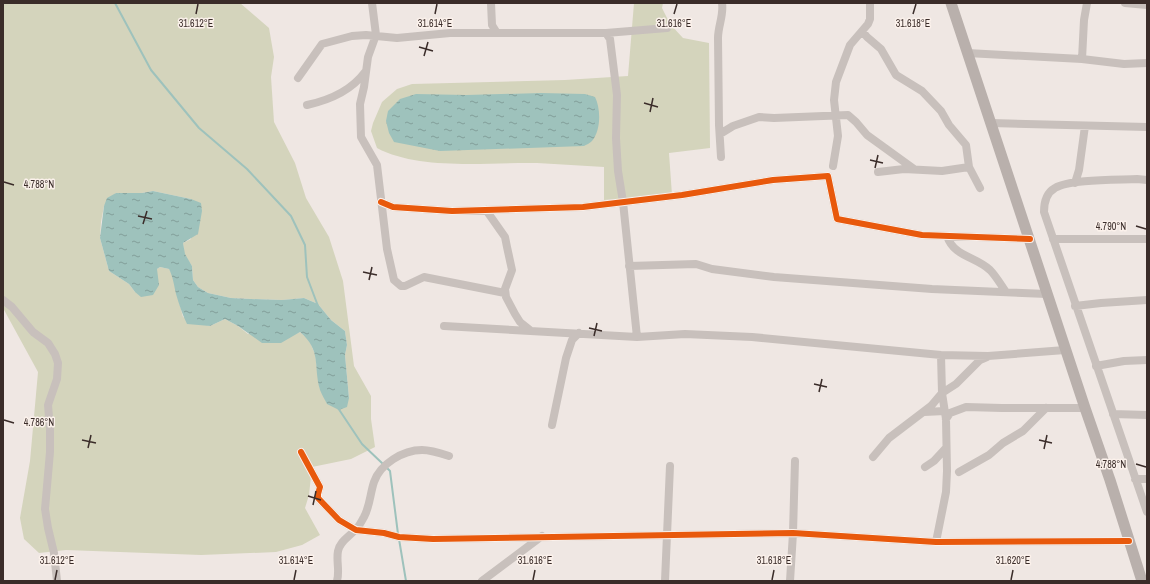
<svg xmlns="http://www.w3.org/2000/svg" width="1150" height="584" viewBox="0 0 1150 584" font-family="'Archivo Narrow',sans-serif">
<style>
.green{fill:#d4d4bc;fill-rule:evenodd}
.water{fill:url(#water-ripples)}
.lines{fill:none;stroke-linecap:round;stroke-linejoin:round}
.stream{stroke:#9ec2bc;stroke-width:2}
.minor{stroke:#c8c0bc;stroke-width:8}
.secondary{stroke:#b9b0ac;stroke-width:11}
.cycleway-casing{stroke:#fbf1eb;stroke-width:8}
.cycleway{stroke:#e8590c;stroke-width:6}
.ticks{fill:none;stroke:#3a2c29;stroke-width:1.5}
.ticks-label{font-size:10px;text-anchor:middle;fill:#3a2c29;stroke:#fbf1eb;stroke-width:3;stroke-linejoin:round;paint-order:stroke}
</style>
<defs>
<pattern id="water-ripples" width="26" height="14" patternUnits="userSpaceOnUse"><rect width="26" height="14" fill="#9ec2bc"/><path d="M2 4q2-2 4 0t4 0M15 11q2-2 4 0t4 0" fill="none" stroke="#829e99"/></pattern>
</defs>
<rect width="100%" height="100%" fill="#efe7e3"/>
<path class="green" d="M3 3H240L269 28 274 57 271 77 274 122 295 163 306 198 329 237 343 281 354 366 371 396V419L375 447 351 459 312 467 309 495 305 508 320 535 302 545 276 552 201 555 66 550 39 553 24 539 20 518 30 461 38 372 3 308ZM153 191 191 199V239L183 243 184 254 192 266 193 280 198 287 208 293 231 298 251 299 282 300 304 298 318 304 331 320 345 331 347 345 345 355 349 398 320 389 315 354 309 340 300 332 291 336 248 334 238 326 225 319 210 326 183 317 172 274 169 269 160 267 157 269 135 292 129 284 109 271 100 238 101 222 104 206 116 193H142Z
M634 3H663L662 8 670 24 683 38 709 43 710 148 669 153 672 195 604 200V167C582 166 560 164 537 163 489 162 420 171 377 148L371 131 373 123 382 102 397 89 412 84 565 80 628 76Z"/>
<path class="water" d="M541 93 585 94 595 97C601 109 601 130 592 141 590 143 586 145 584 146L440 151 394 142 389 133 386 121 388 111 400 99 416 94 466 95Z
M153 191 191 199 201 203 202 211 198 234 183 243 185 254 192 266 193 280 198 287 208 293 231 298 251 299 282 300 304 298 318 304 331 320 345 331 347 345 345 355 349 398 347 407 339 410 327 404C325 400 322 395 320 390 313 366 322 351 300 332L281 343H262L238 326 225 319 210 326 187 324C182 314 179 304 176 294 174 285 173 277 169 269L160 267 157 269 159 285 153 295 141 297 135 292 129 284 109 271 100 238 104 206 107 198 116 193H142Z"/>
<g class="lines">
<path class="stream" d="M115 3 151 70 199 128 247 169 291 216 305 245 307 277 318 306
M338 408 362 444 383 464
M386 467 390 471 398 534
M399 539 406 581"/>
<path class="minor" d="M372 3 376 35 368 57 364 87 360 104 361 137 377 165 387 249 394 280 401 286H405L424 277 429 278 505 293
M491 3 492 25 497 33H606L610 39 617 95 616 138 618 171 623 202 637 337
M1125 3 1147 5
M862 31 867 37 881 49 896 75 922 91 941 111 949 125 966 145 969 167 980 188
M606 33 667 28
M967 53 1082 59 1124 64 1147 63
M1082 59 1084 20 1087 3
M298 78 322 44 352 36 366 35 397 38 450 33H497
M307 105C330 100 351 91 365 72
M991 123 1147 127
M720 134 733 126 759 117 774 118 848 115 856 122 867 135 914 169
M721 157 719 125 718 38C718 26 724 15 722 3
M833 166 838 136 834 100 836 82 850 45 868 24 870 19V3
M878 172 904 169 942 171 969 167
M1147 180 1137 179C1119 180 1069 179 1055 188 1046 193 1044 203 1044 212L1147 512
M1075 183 1079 170 1085 126
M381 202 393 207 452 211 583 207 682 195 773 180 828 176 837 219 922 235 1030 239
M486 210 505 237 507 247 512 270 505 289 506 297 515 314 520 322 530 330
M947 236C954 257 975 256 990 270 996 276 1001 285 1006 292
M1053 239H1147
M629 266 696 264 712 269 774 277 932 289 1047 294
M3 300 12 307 33 332 48 343 55 354 58 363 57 379 48 405 50 429V452L45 509 48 528 54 553 57 581
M1075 306 1101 303 1147 300
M444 326 637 337 685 334 752 337 941 355 988 356 1065 350
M1096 366 1124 361 1147 360
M924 412 945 411
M1113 414 1147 415
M946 419 950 413 966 407 1002 408H1085
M552 425 566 358 572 340 579 333
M301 452 320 487 318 494V498L339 520 356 530 384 533 399 537 433 539 793 533 936 542 1129 541
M873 457 889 438 931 406 942 393 956 384 980 360 987 357
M925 467 934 461 946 448
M959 472 989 455 1003 443 1023 431 1046 408
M1135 479H1147
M936 542 946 492 947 471 946 419 942 393 941 355
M337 581C340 571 336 561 338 551 340 541 349 537 355 530 359 527 361 522 364 517 370 506 370 494 374 482 380 464 403 450 422 450 431 450 440 453 449 456
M482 581 542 536
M665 581 670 466
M790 581 793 533 795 461"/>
<path class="secondary" d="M951 3 1085 408 1110 480 1142 581"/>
<g class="cycleway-casing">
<path id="cycleway" d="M381 202 393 207 452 211 583 207 682 195 773 180 828 176 837 219 922 235 1030 239
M301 452 320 487 318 494V498L339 520 356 530 384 533 399 537 433 539 793 533 936 542 1129 541"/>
</g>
<use href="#cycleway" class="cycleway"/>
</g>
<path class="ticks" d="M196 14 198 4M435 14 437 4M674 14 677 4M913 14 916 4M419 47 433 51M424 56 428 42M644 103 658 107M650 112 653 98M870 160 883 163M875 168 878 155M4 182 14 185M138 216 152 219M143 224 147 211M1136 226 1146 229M363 272 377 275M369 280 372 267M589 328 602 331M594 336 597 323M814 384 827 387M819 392 822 379M4 420 14 423M82 440 96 443M1039 440 1052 443M88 448 91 435M1044 449 1047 435M1136 464 1146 467M308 496 321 500M313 505 316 491M55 580 57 570M294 580 296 570M533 580 535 570M772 580 774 570M1011 580 1013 570"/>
<g class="ticks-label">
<text x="196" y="27">31.612°E</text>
<text x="435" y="27">31.614°E</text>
<text x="674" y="27">31.616°E</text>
<text x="913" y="27">31.618°E</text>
<text x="39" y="188">4.788°N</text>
<text x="1111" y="230">4.790°N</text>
<text x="39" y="426">4.786°N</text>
<text x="1111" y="468">4.788°N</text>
<text x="57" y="564">31.612°E</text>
<text x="296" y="564">31.614°E</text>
<text x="535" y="564">31.616°E</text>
<text x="774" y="564">31.618°E</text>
<text x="1013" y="564">31.620°E</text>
</g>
<rect width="1150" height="584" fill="none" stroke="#3a2c29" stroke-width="8"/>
</svg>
